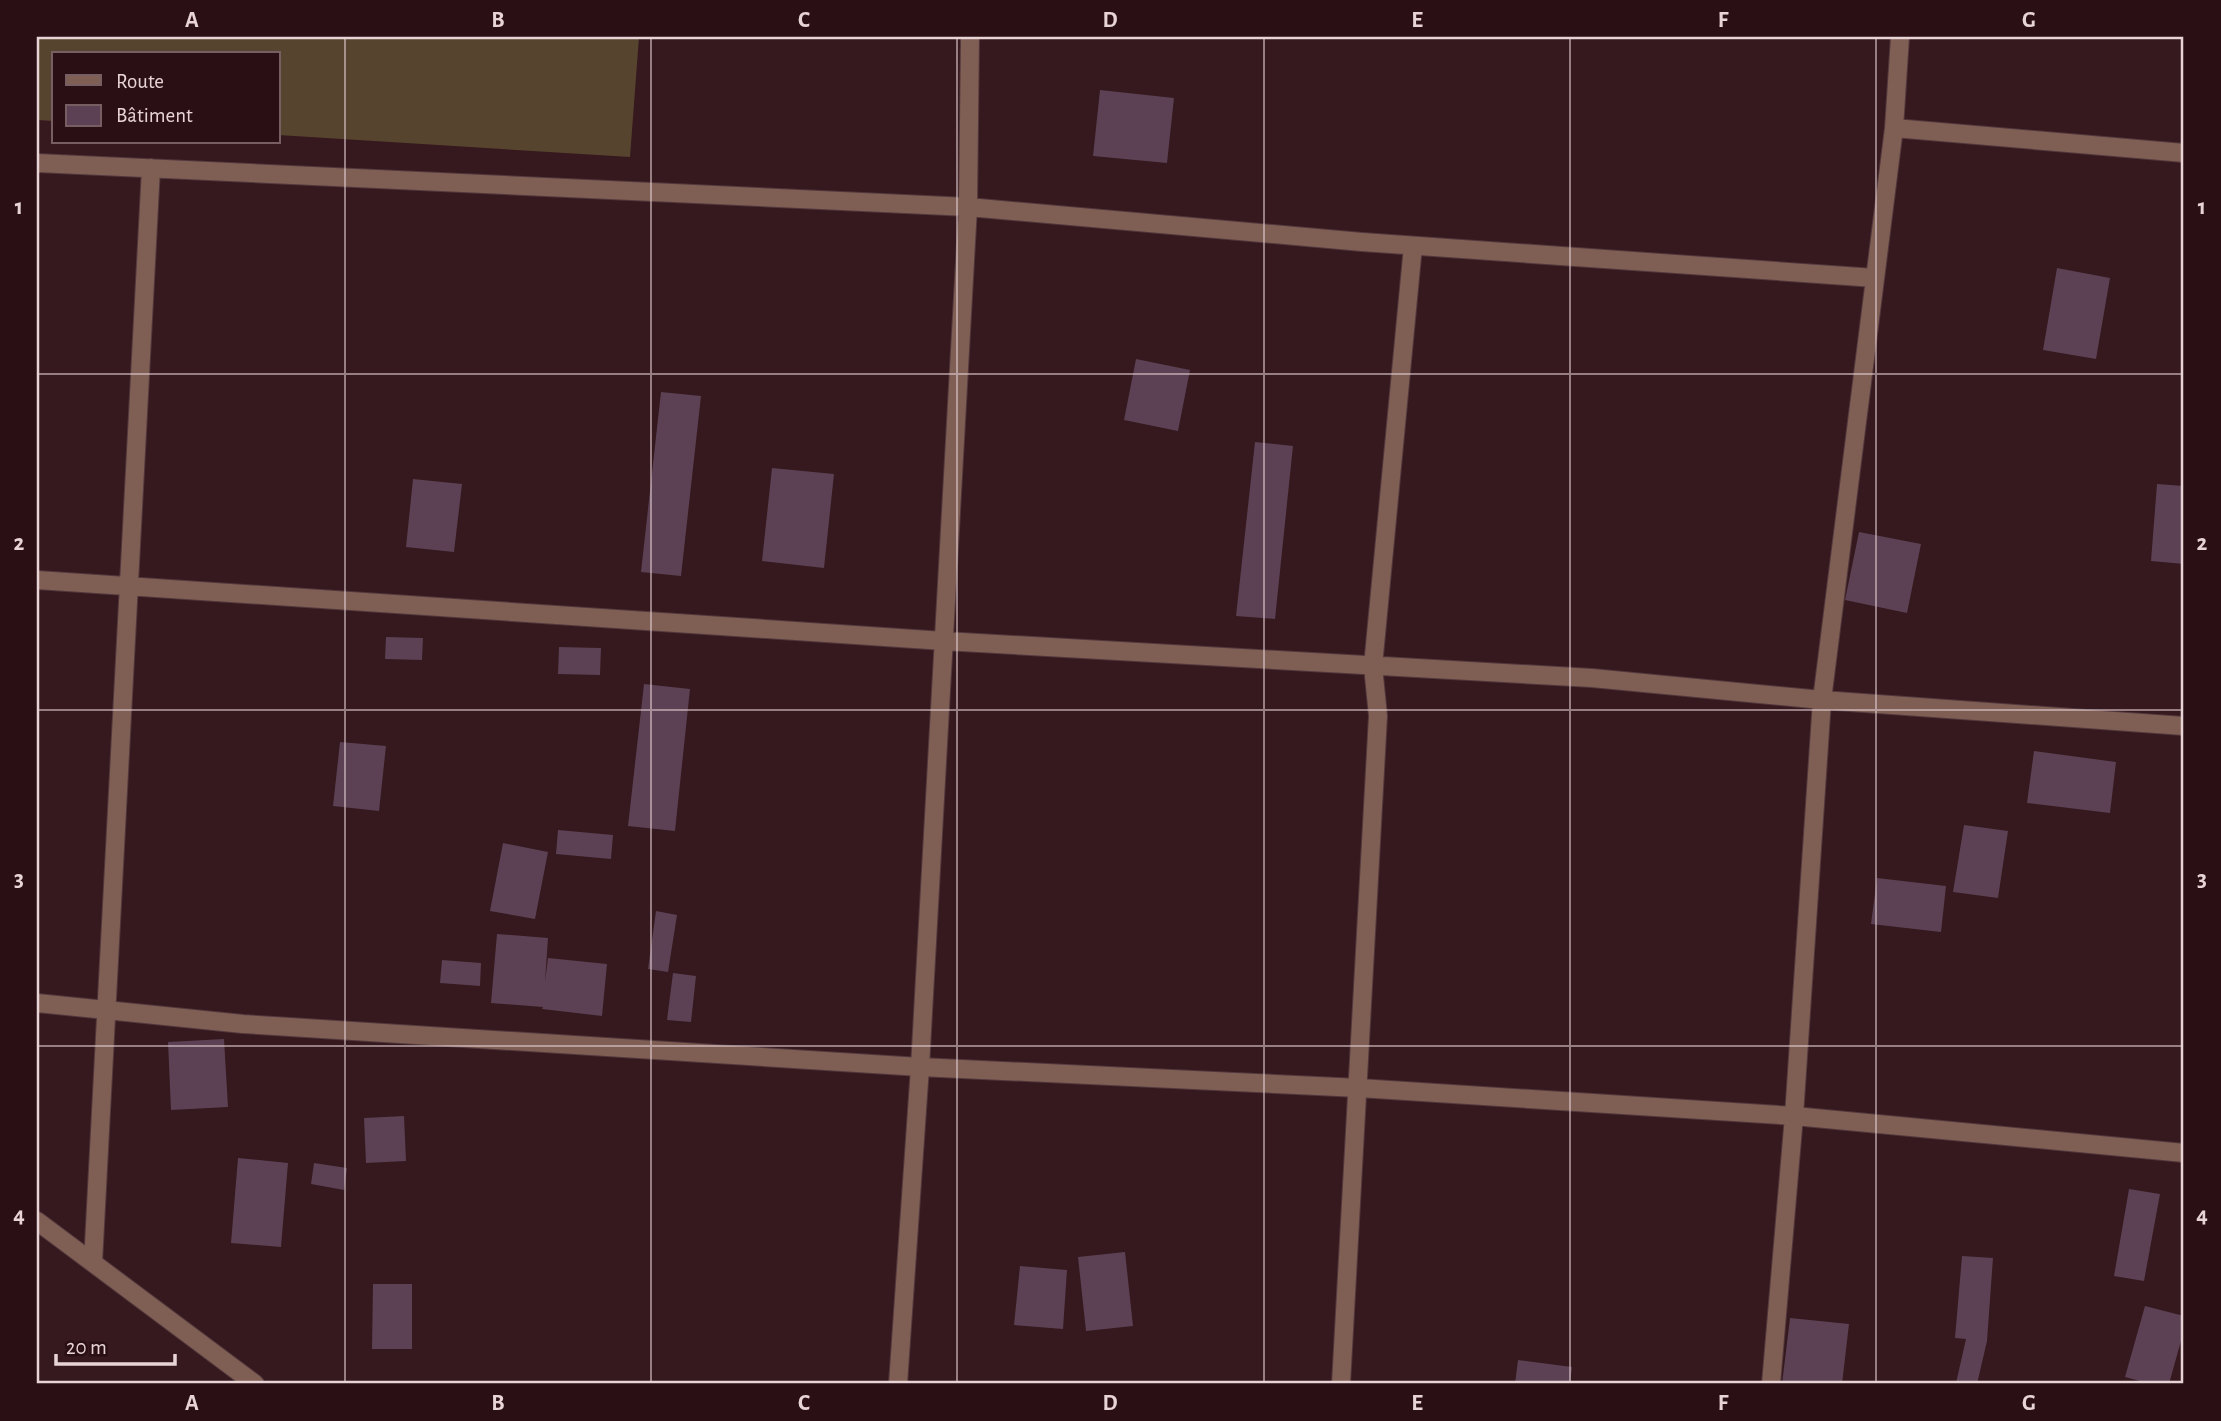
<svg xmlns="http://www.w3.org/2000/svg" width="2221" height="1421" viewBox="0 0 2221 1421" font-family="'Alegreya Sans',sans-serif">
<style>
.forest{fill:#57442f}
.building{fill:#5b4153}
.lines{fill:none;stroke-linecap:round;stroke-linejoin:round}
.minor-casing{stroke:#52373c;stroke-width:20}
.minor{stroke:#7f5e54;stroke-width:18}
.grid{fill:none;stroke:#e8d4d7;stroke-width:2;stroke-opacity:0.55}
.neatline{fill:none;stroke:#e8d4d7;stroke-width:2.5}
.grid-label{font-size:23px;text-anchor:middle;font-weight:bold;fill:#e8d4d7}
</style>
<rect width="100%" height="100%" fill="#35191e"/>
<path class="forest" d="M37 37H639L630 157 278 135V54H54V121L37 120Z"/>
<path class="building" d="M1100 90 1174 98 1167 163 1093 156Z
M2057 268 2110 278 2096 359 2043 350Z
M1136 359 1190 370 1178 431 1124 420Z
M661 392 701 396 681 576 641 572Z
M1255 442 1293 446 1275 619 1236 616Z
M772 468 834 474 824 568 762 561Z
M413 479 462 484 454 552 406 547Z
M2157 484 2184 486V564L2151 561Z
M1859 532 1921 544 1907 613 1845 600Z
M386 637 423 638 422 660 385 659Z
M559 647 601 648 600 675 558 674Z
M644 684 690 689 675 831 628 826Z
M340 742 386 746 379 811 333 806Z
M2034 751 2116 762 2110 813 2027 803Z
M1964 825 2008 831 1998 898 1953 892Z
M558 830 613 835 611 859 556 854Z
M503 843 548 852 535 919 490 911Z
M1877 878 1946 886 1941 932 1871 924Z
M656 911 677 915 668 972 648 969Z
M497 934 548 938 545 982 548 958 607 964 602 1016 542 1009 543 1007 491 1003Z
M442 960 481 963 480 986 440 983Z
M673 973 696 976 691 1022 667 1020Z
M224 1039 228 1107 171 1110 168 1042Z
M404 1116 406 1161 366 1163 364 1118Z
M238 1158 288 1163 281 1247 231 1243Z
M314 1163 347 1168 344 1190 311 1184Z
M2129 1189 2160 1194 2144 1281 2114 1276Z
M1125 1252 1133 1326 1086 1331 1078 1257Z
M1962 1256 1993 1258 1987 1341 1977 1384 1956 1383 1966 1339 1955 1338Z
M1020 1266 1067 1270 1063 1329 1014 1325Z
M373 1284H412V1349H372Z
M2145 1306 2184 1316V1330L2169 1384H2151L2125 1377Z
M1790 1318 1849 1324 1842 1384H1782Z
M1518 1360 1572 1367 1570 1384H1515Z"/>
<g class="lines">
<g class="minor-casing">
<path id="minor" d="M1894 128 2184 153
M37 163 968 207 1362 242 1875 278
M37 580 944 641 1592 678 1822 700 2184 726
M37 1003 243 1024 920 1067 1359 1088 1794 1116 2184 1153
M37 1221 255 1384
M93 1263 151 168
M898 1384 920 1067 968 207 970 37
M1341 1384 1378 716 1373 666 1413 246
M1771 1384 1794 1116 1822 700 1894 128 1900 37"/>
</g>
<use href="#minor" class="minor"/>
</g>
<path class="grid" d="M345 37V1384M651 37V1384M957 37V1384M1264 37V1384M1570 37V1384M1876 37V1384M37 374H2184M37 710H2184M37 1046H2184"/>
<rect width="2221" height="1421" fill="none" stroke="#2a0f15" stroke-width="77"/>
<rect x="52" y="52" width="228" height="91" fill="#2a0f15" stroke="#765e63" stroke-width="2"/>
<rect x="66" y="75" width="35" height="10" fill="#7f5e54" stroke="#765e63" stroke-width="2"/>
<text x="116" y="88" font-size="21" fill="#e8d4d7">Route</text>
<rect x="66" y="105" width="35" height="21" fill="#5b4153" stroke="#765e63" stroke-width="2"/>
<text x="116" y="122" font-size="21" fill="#e8d4d7">Bâtiment</text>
<path d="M56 1354v10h119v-10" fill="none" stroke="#e8d4d7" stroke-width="3.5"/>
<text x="66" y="1354" font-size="21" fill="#e8d4d7" stroke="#2a0f15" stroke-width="5" paint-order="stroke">20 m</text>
<rect x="38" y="38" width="2144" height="1344" class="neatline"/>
<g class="grid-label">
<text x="192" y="27">A</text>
<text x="498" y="27">B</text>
<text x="804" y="27">C</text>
<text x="1110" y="27">D</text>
<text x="1417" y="27">E</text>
<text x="1723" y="27">F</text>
<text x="2029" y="27">G</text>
<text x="19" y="214">1</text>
<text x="2202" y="214">1</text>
<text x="19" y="550">2</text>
<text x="2202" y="550">2</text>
<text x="19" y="886">3</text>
<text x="2202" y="886">3</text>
<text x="19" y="1222">4</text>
<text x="2202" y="1222">4</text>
<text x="192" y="1410">A</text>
<text x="498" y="1410">B</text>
<text x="804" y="1410">C</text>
<text x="1110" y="1410">D</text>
<text x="1417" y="1410">E</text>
<text x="1723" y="1410">F</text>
<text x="2029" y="1410">G</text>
</g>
</svg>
